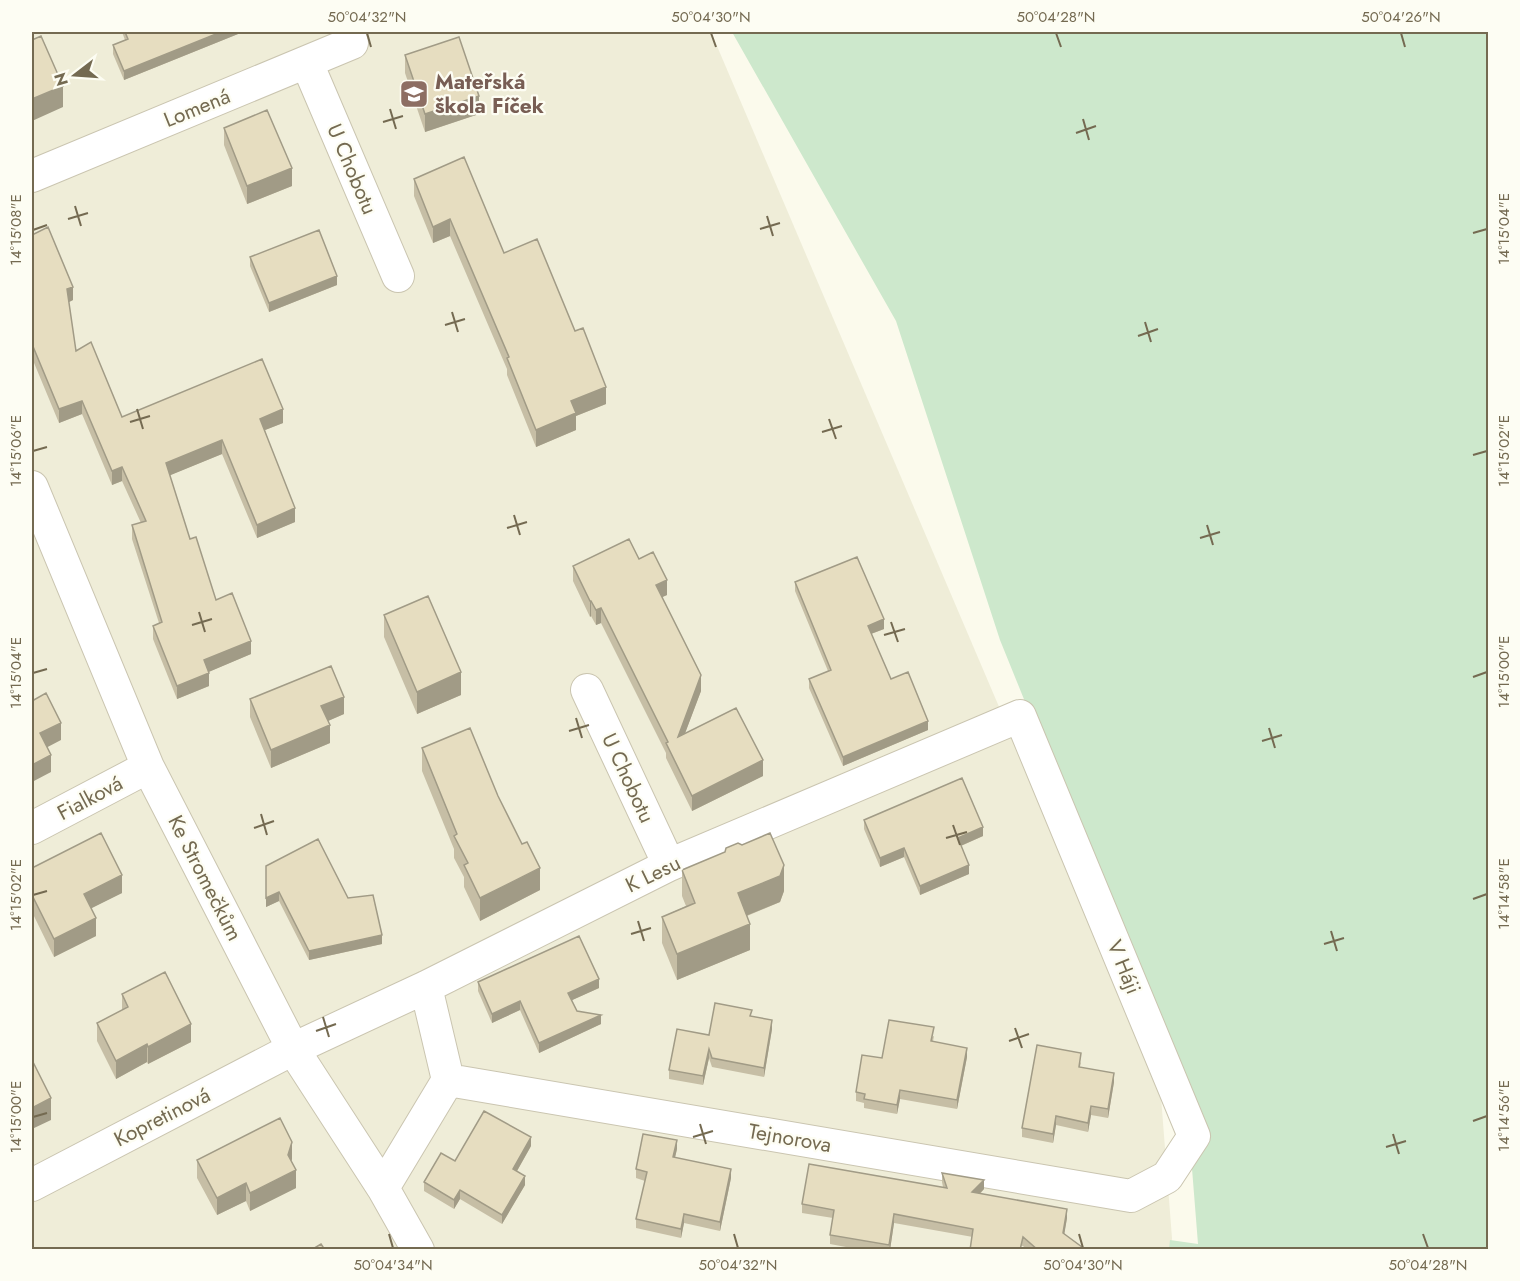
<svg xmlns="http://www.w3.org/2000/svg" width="1520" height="1281" viewBox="0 0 1520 1281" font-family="Jost,sans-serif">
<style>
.residential{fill:#efedd8}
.green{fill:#cde8cc}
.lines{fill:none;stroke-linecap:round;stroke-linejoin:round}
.street-casing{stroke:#cac5b0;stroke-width:34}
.street{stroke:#fff;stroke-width:32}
.wall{fill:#c6bea5}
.shaded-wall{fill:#a19b86}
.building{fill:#e6ddc0;stroke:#a19b86;stroke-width:1.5}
.ticks{fill:none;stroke:#746a51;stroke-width:2}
.labels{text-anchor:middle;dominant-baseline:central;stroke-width:4.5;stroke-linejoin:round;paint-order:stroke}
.education-label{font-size:21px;font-weight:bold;fill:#785e54;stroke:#fdfdf3;text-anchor:start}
.street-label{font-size:21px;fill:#746a51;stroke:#fdfdf3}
.neatline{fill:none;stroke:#746a51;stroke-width:2}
.ticks-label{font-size:15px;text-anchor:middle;fill:#746a51}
</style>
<rect width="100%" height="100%" fill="#fbfaec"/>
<path class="residential" d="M32 32H711L1160 1084 1172 1238 1171 1249H32Z"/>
<path class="green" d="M732 32H1488V1249H1169L1170 1240 1198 1244 1191 1156 1115 924 1000 640 896 321Z"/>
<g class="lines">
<g class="street-casing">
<path id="street" d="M307 63 398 276
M32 176 352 43 348 32
M32 487 148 767 293 1049 383 1188 418 1250
M587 690 669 865
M32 828 148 767
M32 1185 293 1049 426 987 669 865 1020 716 1194 1136 1167 1177 1131 1196 448 1080
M383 1188 448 1080 426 987"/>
</g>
<use href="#street" class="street"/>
</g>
<path class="wall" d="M122 32H243L124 80 113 54V45L125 40Z
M405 55 479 114 425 132 405 73Z
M224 128 292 186 247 204 224 145Z
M414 179 504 253 575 331 606 404 576 416V430L536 447 507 375V369L450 236 433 243 414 196Z
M32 235 73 300 69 302 76 351 122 417 283 423 265 430 295 522 257 538 222 454 170 475 190 539 216 600 251 654 208 672 209 686 177 699 153 639V626L159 623 132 539V525L141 523 122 481 112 485 82 414 59 423 32 358Z
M250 257 337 285 269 312 250 266Z
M639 559 667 595 662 597 701 691 685 733 763 776 692 811 666 758V753L601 623 596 625 591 616 590 617 573 581V566Z
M795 582 884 629 871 634 891 679 928 730 843 766 809 688V679L828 671 795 591Z
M384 615 461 695 417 714 384 637Z
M250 699 344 714 328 721 330 743 271 768 250 717Z
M422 748 540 890 480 921 464 887V877L454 858V849L422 771Z
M864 820 983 836 961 846 969 874 920 895 904 857 880 867 864 829Z
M266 866 348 898 382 944 309 960 279 901 266 907Z
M32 868 122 893 91 908 96 936 54 957 32 912Z
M682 870 784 891 780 902 747 916 750 950 677 980 662 943V917L686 906 682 896Z
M478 982 599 988 572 1000 577 1011 601 1024 539 1053 520 1010 492 1023 478 991Z
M122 994 191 1042 148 1064 147 1062 116 1079 97 1041V1023L122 1011Z
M752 1016 772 1029 764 1077 712 1067 709 1058 703 1085 669 1079V1070L709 1035Z
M934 1036 933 1041 967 1057 957 1109 900 1099 897 1114 864 1108V1103L856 1101V1092L882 1058Z
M1081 1062 1080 1067 1114 1082 1108 1118 1091 1115 1088 1132 1056 1125 1053 1143 1022 1137V1128Z
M531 1146 517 1171 525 1185 502 1224 460 1199 454 1209 424 1191V1182L455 1161Z
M677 1149 675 1157 731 1178 720 1231 684 1223 681 1238 636 1228V1219L645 1181 636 1178V1169Z
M292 1159 291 1161 296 1188 250 1211 246 1201 217 1215 197 1178V1160Z
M942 1173 984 1189 980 1194 1067 1218 1064 1234 1086 1250H1027L1023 1246 894 1223 890 1250H862L830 1244V1235L833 1218 802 1213V1204L943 1187 942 1182Z"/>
<path class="shaded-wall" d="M221 32H243L124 80V71Z
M63 86V107L32 121V99Z
M479 96V114L425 132V114Z
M292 168V186L247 204V186Z
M450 219V236L433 243V227Z
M337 276V285L269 312V303Z
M73 287V300L67 303V289Z
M606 387V404L576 416V430L536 447V430L571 401Z
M82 401V414L59 423V409Z
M283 409V423L260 432V419Z
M222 440V454L166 477V463Z
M122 467V481L112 485V471Z
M295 508V522L257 538V525Z
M667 580V595L656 600V585Z
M591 601V616L590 617V601Z
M601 608V623L596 625V610Z
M884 619V629L868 635V626Z
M251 641V654L204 674V660Z
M461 672V695L417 714V692Z
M209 673V686L177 699V686Z
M701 675V691L678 752V737Z
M344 697V714L321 724V706Z
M928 721V730L843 766V757Z
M61 723V740L40 751V733Z
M330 725V743L271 768V750Z
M51 755V772L32 782V765Z
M763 760V776L692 811V796Z
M983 827V836L958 847V838Z
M904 848V857L880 867V858Z
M784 865V891L780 902 738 919V893Z
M969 865V874L920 895V886Z
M540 868V890L480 921V898Z
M122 875V893L84 912V894Z
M279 892V901L266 907V898Z
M96 918V936L54 957V939Z
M750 924V950L677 980V954Z
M382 935V944L309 960V951Z
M599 979V988L568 1002V993Z
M520 1001V1010L492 1023V1014Z
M601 1015V1024L539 1053V1043Z
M772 1020V1029L764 1077V1068Z
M191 1024V1042L148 1064V1047Z
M147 1044V1062L116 1079V1061Z
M967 1048V1057L957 1109V1100Z
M709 1049V1058L703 1085V1076Z
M1114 1073V1082L1108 1118V1109Z
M900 1090V1099L897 1114V1105Z
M51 1098V1120L32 1129V1108Z
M1091 1106V1115L1088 1132V1123Z
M1056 1116V1125L1053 1143V1134Z
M531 1137V1146L513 1178V1169Z
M677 1140V1149L673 1166V1157Z
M292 1142V1159L288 1172V1155Z
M731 1169V1178L720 1231V1222Z
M296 1170V1188L250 1211V1193Z
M525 1176V1185L502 1224V1215Z
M984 1180V1189L972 1201V1192Z
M246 1183V1201L217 1215V1198Z
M460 1190V1199L454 1209V1200Z
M1067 1209V1218L1063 1242V1233Z
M684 1214V1223L681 1238V1229Z
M894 1214V1223L890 1250H889Z"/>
<path class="building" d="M125 32H221L124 71 113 45 128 39Z
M41 36 63 86 32 99V40Z
M459 37 479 96 425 114 405 55Z
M267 110 292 168 247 186 224 128Z
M464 157 504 253 537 239 575 331 583 328 606 387 571 401 576 413 536 430 507 358 509 357 450 219 433 227 414 179Z
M48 227 73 287 67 289 76 351 91 342 122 417 262 359 283 409 260 419 295 508 257 525 222 440 166 463 190 539 196 537 216 600 232 593 251 641 204 660 209 673 177 686 153 626 162 622 132 525 146 521 122 467 112 471 82 401 59 409 32 344V235Z
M319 230 337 276 269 303 250 257Z
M629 539 639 559 653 552 667 580 656 585 701 675 678 737 736 708 763 760 692 796 666 743 668 742 601 608 596 610 591 601H590L573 566Z
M857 557 884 619 868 626 891 679 908 672 928 721 843 757 809 679 831 670 795 582Z
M428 596 461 672 417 692 384 615Z
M331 666 344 697 321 706 330 725 271 750 250 699Z
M46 693 61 723 40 733 51 755 32 765V701Z
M470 728 498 796 522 844 527 842 540 868 480 898 464 865 468 863 454 836 457 834 422 748Z
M962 778 983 827 958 838 969 865 920 886 904 848 880 858 864 820Z
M101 833 122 875 84 894 96 918 54 939 32 895V868Z
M770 833 784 865 780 876 738 893 750 924 677 954 662 917 695 903 682 870 725 852 726 848 738 843 742 845Z
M318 839 348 898 373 895 382 935 309 951 279 892 266 898V866Z
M579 936 599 979 568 993 577 1011 601 1015 539 1043 520 1001 492 1014 478 982Z
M165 972 191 1024 148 1047 147 1044 116 1061 97 1023 128 1007 122 994Z
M715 1003 752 1010 750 1016 772 1020 764 1068 712 1058 709 1049 703 1076 669 1070 677 1029 709 1035Z
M889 1020 934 1027 931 1041 967 1048 957 1100 900 1090 897 1105 864 1099 865 1094 856 1092 862 1055 882 1058Z
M1037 1045 1081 1053 1079 1067 1114 1073 1108 1109 1091 1106 1088 1123 1056 1116 1053 1134 1022 1128Z
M32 1060 51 1098 32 1108Z
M484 1111 531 1137 513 1169 525 1176 502 1215 460 1190 454 1200 424 1182 441 1153 455 1161Z
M280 1118 292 1142 288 1155 296 1170 250 1193 246 1183 217 1198 197 1160Z
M643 1134 677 1140 673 1157 731 1169 720 1222 684 1214 681 1229 636 1219 647 1172 636 1169Z
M809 1164 947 1188 942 1173 984 1180 972 1192 1067 1209 1063 1233 1086 1250H1038L1023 1237 1020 1250H970L973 1229 894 1214 889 1245 830 1235 834 1210 802 1204Z
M321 1244 325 1250H311Z"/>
<path class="ticks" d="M367 33 371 47M711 33 716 47M1056 33 1061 47M1401 33 1405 47M390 109 396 129M1083 119 1089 140M383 122 403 116M1076 133 1096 126M75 206 81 226M767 216 773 236M68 219 88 213M760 229 780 223M33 230 47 225M1473 233 1487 229M452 312 458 332M1145 322 1151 342M445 325 465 319M1138 336 1158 329M137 409 143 429M829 419 836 439M130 422 150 416M822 432 842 426M33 451 47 447M1473 455 1487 451M514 515 520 535M1207 525 1213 545M507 528 527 522M1200 538 1220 532M199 612 205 632M891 622 898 642M192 625 212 619M884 635 905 629M33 673 47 669M1473 677 1487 672M576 718 582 738M1269 728 1275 748M569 731 589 725M1262 741 1282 735M261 814 267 835M953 825 960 845M254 828 274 821M946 838 967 832M33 895 47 891M1473 899 1487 894M638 921 644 941M1331 931 1337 951M631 934 651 928M1324 944 1344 938M323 1017 329 1037M1015 1028 1022 1048M316 1031 336 1024M1009 1041 1029 1034M33 1117 47 1113M1473 1121 1487 1116M700 1124 706 1144M1393 1134 1399 1154M693 1137 713 1131M1386 1147 1406 1141M389 1234 393 1248M734 1234 738 1248M1079 1234 1083 1248M1423 1234 1428 1248"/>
<defs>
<g id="school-square" transform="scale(1.5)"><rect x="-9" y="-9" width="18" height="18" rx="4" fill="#8d6e63" stroke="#fdfdf3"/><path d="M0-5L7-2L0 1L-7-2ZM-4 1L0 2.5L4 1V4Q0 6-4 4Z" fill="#fff"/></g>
</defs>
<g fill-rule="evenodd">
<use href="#school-square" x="414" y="94"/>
</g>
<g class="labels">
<g class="education-label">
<text x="435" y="82">Mateřská<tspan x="435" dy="24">škola Fíček</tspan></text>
</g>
<g class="street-label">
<text transform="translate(197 108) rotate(-22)">Lomená</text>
<text transform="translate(352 169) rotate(67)">U Chobotu</text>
<text transform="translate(628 778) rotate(65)">U Chobotu</text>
<text transform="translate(90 798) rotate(-28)">Fialková</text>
<text transform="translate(653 874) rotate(-26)">K Lesu</text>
<text transform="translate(205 878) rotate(63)">Ke Stromečkům</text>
<text transform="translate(1124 967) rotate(68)">V Háji</text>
<text transform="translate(162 1117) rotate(-27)">Kopretinová</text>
<text transform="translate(790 1138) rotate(10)">Tejnorova</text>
</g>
</g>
<rect width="1520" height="1281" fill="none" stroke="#fdfdf3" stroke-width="66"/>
<g transform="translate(75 75) rotate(253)" stroke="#fdfdf3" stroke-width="4.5" paint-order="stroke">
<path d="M0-4.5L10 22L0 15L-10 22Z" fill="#746a51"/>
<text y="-9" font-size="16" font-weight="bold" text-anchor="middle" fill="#746a51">N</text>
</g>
<rect x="33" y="33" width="1454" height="1215" class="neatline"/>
<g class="ticks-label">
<text x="367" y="22">50°04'32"N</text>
<text x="711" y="22">50°04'30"N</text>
<text x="1056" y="22">50°04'28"N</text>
<text x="1401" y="22">50°04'26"N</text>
<text transform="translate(1504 229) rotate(-90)" y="5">14°15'04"E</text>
<text transform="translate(16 230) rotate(-90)" y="5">14°15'08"E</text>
<text transform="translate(1504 451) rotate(-90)" y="5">14°15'02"E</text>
<text transform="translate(16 451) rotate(-90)" y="5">14°15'06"E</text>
<text transform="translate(1504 672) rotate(-90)" y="5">14°15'00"E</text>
<text transform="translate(16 673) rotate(-90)" y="5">14°15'04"E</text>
<text transform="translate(1504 894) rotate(-90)" y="5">14°14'58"E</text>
<text transform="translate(16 895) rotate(-90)" y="5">14°15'02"E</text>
<text transform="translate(1504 1116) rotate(-90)" y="5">14°14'56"E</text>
<text transform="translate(16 1117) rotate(-90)" y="5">14°15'00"E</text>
<text x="393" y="1270">50°04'34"N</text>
<text x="738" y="1270">50°04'32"N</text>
<text x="1083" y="1270">50°04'30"N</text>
<text x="1428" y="1270">50°04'28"N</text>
</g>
</svg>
